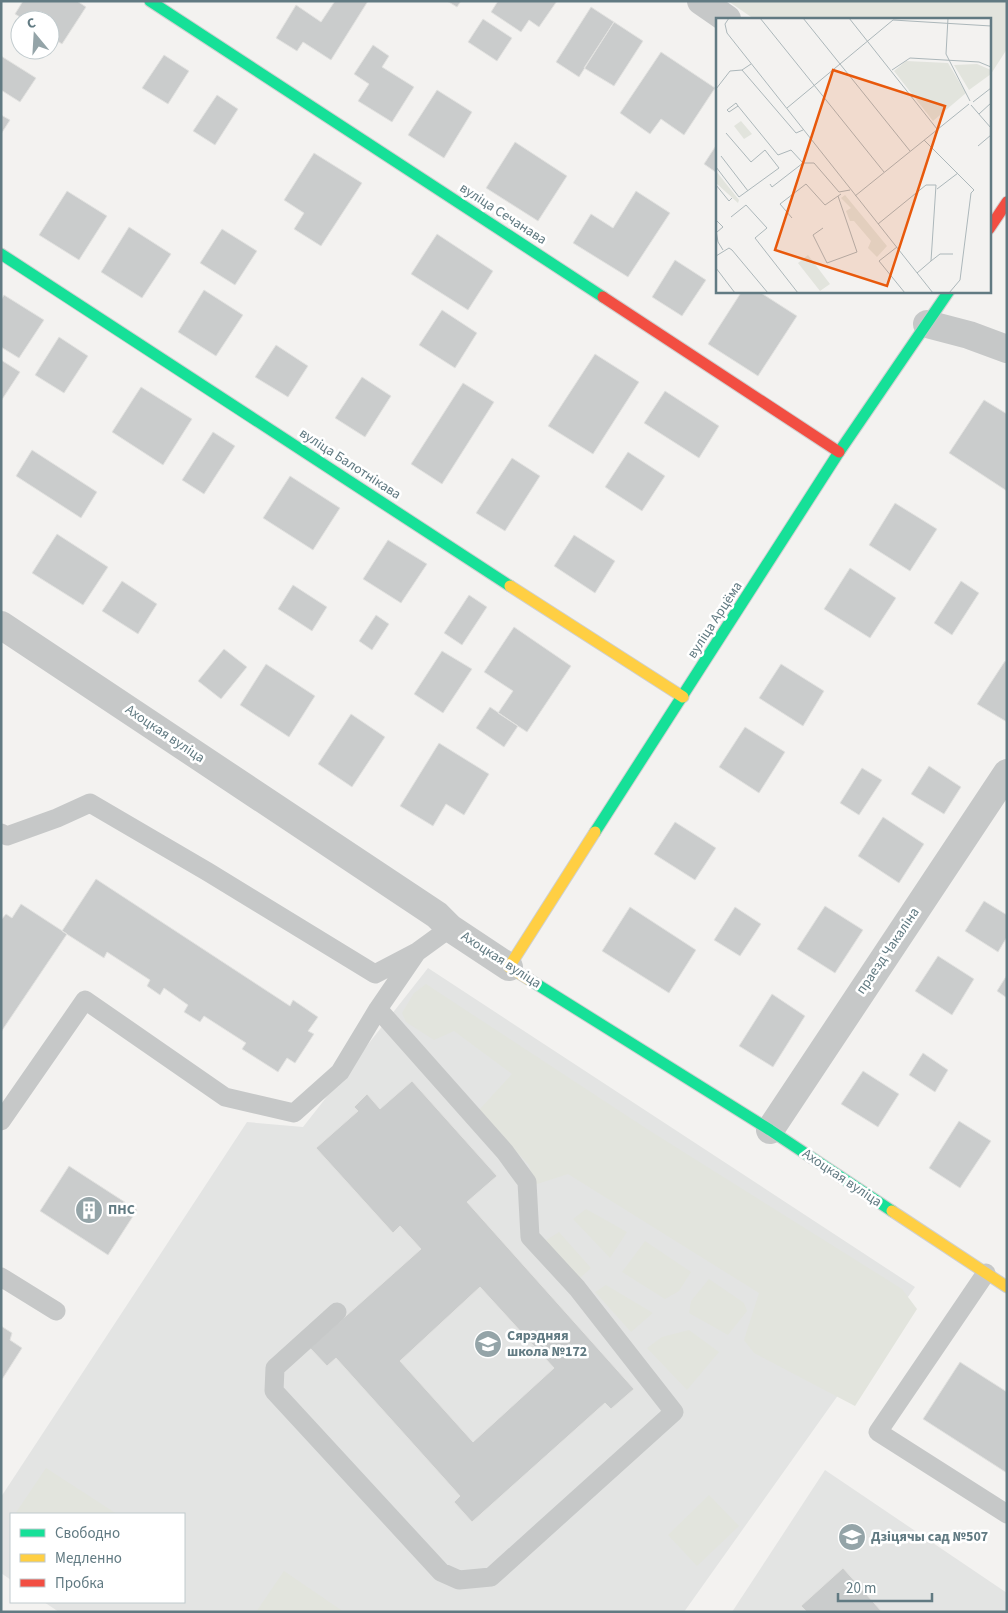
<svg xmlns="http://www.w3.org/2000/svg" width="1008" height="1613" viewBox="0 0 1008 1613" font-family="'Source Sans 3',sans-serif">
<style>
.built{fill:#e3e4e3}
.green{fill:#e2e4dd}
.building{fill:#cacccc;stroke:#e2e2e0;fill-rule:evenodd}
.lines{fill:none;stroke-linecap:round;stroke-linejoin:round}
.fast-casing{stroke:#cfd0d0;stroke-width:13}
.slow-casing{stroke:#cfd0d0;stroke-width:13}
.jam-casing{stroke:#cfd0d0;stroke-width:13}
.lane{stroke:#c6c8c8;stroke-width:19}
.street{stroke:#c6c8c8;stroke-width:28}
.fast{stroke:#16e098;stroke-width:11}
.slow{stroke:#ffcf43;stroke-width:11}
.jam{stroke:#f24e42;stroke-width:11}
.labels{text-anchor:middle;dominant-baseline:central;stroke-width:5;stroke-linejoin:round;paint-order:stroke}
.street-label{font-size:14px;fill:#617a82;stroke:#fff}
.poi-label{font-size:14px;font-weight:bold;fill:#617a82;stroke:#fff;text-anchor:start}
.inset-road{fill:none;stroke:#acb7ba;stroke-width:1}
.view{fill:#e8590c;fill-opacity:0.15;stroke:#e8590c;stroke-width:2.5}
.inset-edge{fill:none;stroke:#617a82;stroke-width:2.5}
</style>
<rect width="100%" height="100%" fill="#f3f2f0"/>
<path class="built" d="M428 968 915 1287 684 1612H59L44 1602H184V1514H11V1580L1 1573V1497L247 1122 303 1127Z
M825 1470 1007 1593V1612H732Z"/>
<path class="green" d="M728 1H1007V49L989 77V19H754Z
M426 984 647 1129 902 1289 917 1309 855 1406 754 1353 744 1340 759 1293 568 1174 534 1185 529 1165 478 1111 512 1074 454 1031 434 1040 406 1022 402 1013 414 993Z
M586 1209 627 1232 610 1258 573 1219Z
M559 1232 591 1268 579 1279 545 1241Z
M645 1241 691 1272 679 1291 665 1299 622 1272Z
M709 1279 744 1303 747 1311 728 1335 689 1313 691 1301Z
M606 1285 653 1313 631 1332 595 1292Z
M689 1330 719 1352 687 1390 647 1348 662 1337Z
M46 1468 117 1514H15Z
M709 1495 739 1526 697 1566 668 1535Z
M284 1571 344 1612H256Z"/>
<path class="building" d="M23 1H77L86 7 62 44 50 36V20H25L15 14Z
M335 1H368L331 60 303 42 297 51 276 38 296 5 321 22Z
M447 1H461L457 7Z
M498 1H557L539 27 529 20 521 32 491 12Z
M591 7 614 22 579 77 556 62Z
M483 19 512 38 497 61 468 42Z
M614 22 643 41 614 86 584 68Z
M373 45 389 56 382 67 414 87 392 122 358 101 369 84 354 74Z
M661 52 715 88 684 135 661 119 650 134 620 113Z
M164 55 189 71 168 104 142 88Z
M1 56 36 78 20 102 1 90Z
M437 90 472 112 444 158 408 135Z
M217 95 238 109 215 145 193 131Z
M1 115 10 120 1 134Z
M515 142 567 176 538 221 486 188Z
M717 144V173L704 164Z
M314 153 362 183 321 246 294 229 304 213 284 200Z
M67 191 107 216 79 260 39 235Z
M636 191 670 213 628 277 573 243 591 214 613 228Z
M129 227 171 254 142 298 101 272Z
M222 229 257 251 235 285 200 263Z
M437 234 493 271 468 310 411 274Z
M675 260 706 280 682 316 652 297Z
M204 290 243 315 216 356 178 332Z
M742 291H758L797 316 758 376 708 344Z
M4 295 44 320 19 358 1 347V300Z
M442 310 477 333 455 368 419 345Z
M59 337 88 356 64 393 35 375Z
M276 345 308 366 288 397 255 377Z
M595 354 639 382 593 454 548 426Z
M1 360 20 372 1 401Z
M362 377 391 396 365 437 335 418Z
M463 383 494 402 442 484 411 464Z
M141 387 192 419 163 465 112 432Z
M665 391 719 426 699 458 644 423Z
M984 400 1007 414V491L949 453Z
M213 432 235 446 204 494 182 480Z
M32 450 97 492 81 518 16 476Z
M628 452 665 476 642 511 605 487Z
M512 458 540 476 505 531 476 513Z
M290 476 340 508 313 550 263 518Z
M895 503 937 529 910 571 869 545Z
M57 534 108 567 83 605 32 573Z
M574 535 615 561 595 593 554 566Z
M388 540 427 564 401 603 363 579Z
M850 568 896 598 870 638 824 609Z
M122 581 157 604 138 634 102 611Z
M961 581 979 593 952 635 934 623Z
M293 585 327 607 312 631 278 609Z
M469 595 487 607 462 645 444 633Z
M376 615 389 624 372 650 359 641Z
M514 627 571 666 527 732 498 713 513 691 484 672Z
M224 649 247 667 221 699 198 681Z
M442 651 472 669 443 713 414 694Z
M1005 661 1007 662V722L977 704Z
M266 664 315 696 289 737 240 705Z
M781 664 824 691 803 726 759 698Z
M490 707 518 726 504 747 476 728Z
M351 714 385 737 352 787 318 764Z
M745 727 785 752 759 793 719 767Z
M439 743 489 774 464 815 446 804 433 826 400 806Z
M929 766 961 787 944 814 911 794Z
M862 768 882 780 859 815 840 803Z
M883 817 924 844 899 883 858 856Z
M675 822 716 848 695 880 654 854Z
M96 879 290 1006 293 1000 318 1017 308 1031 314 1034 295 1063 287 1058 278 1072 242 1049 246 1043 204 1016 200 1022 184 1012 188 1005 164 988 160 995 147 986 150 980 107 952 104 958 62 931Z
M984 901 1007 915V937L998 952 965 931Z
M21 904 67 934 1 1032V920L6 914 12 918Z
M825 906 863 930 835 973 797 949Z
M630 907 696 950 669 993 602 951Z
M735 907 761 924 740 956 714 940Z
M938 956 974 979 952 1015 915 991Z
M1007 975V998L997 991Z
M772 994 805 1016 773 1067 739 1046Z
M923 1053 948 1070 935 1092 909 1075Z
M863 1071 899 1094 878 1127 841 1104Z
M412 1081 497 1176 467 1202 634 1389 611 1409 605 1403 472 1522 454 1502 460 1496 336 1358 327 1366 310 1348 421 1249 400 1226 393 1233 316 1148 358 1111 354 1107 367 1094 380 1109ZM480 1287 554 1368 473 1442 400 1361Z
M959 1121 991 1141 960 1188 929 1168Z
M69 1166 137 1210 108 1255 40 1211Z
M1 1326 12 1333 10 1340 22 1348 1 1381Z
M960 1362 1007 1392V1473L923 1419Z
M843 1568 882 1612H807L801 1606Z"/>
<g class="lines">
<g class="fast-casing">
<path id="fast" d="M150 1 603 297
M1 254 510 586
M595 832 839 452 949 291
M530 980 770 1130 892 1211"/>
</g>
<g class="slow-casing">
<path id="slow" d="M510 586 683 697
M530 980 509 967 595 832
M892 1211 1007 1287"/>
</g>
<g class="jam-casing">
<path id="jam" d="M989 229 1007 202
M603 297 839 452"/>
</g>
<path class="lane" d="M1 833 7 836 57 818 90 803 208 872 375 974 417 952 450 928
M1 1121 85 1000 225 1097 294 1113 340 1072 378 1009 417 952
M986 1273 878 1432 1007 1514
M1 1277 56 1311
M337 1312 275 1368 274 1391 441 1572 459 1580 491 1577 674 1412 577 1288 530 1237 527 1182 505 1152 378 1009"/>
<path class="street" d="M701 1 727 19
M927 324 969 335 1007 349
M1 625 437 915 450 928 509 967
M770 1130 1007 773"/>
<use href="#fast" class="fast"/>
<use href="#slow" class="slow"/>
<use href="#jam" class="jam"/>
</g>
<defs>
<g id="building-disc" transform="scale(1.4375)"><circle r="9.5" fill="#94a4a8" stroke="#fff"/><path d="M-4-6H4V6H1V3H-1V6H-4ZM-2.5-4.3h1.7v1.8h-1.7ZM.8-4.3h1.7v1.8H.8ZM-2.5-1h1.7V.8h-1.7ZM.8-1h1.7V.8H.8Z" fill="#fff"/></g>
<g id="school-disc" transform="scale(1.4375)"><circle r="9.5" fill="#94a4a8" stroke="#fff"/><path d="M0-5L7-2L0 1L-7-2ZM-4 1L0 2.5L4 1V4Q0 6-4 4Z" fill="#fff"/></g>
</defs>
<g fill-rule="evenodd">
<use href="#building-disc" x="89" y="1210"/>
<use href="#school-disc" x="488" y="1344"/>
<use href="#school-disc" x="852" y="1537"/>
</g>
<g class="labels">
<g class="street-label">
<text transform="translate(503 214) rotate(33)">вуліца Сечанава</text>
<text transform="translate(350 464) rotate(33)">вуліца Балотнікава</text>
<text transform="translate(715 620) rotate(-57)">вуліца Арцёма</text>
<text transform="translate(165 734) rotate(34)">Ахоцкая вуліца</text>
<text transform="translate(888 951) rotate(-56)">праезд Чакаліна</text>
<text transform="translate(501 960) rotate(33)">Ахоцкая вуліца</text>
<text transform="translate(842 1178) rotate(34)">Ахоцкая вуліца</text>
</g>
<g class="poi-label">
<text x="108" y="1210">ПНС</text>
<text x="507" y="1336">Сярэдняя<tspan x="507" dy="16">школа №172</tspan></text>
<text x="871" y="1537">Дзіцячы сад №507</text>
</g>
</g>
<g transform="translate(716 18)">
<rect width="275" height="275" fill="#f3f2f0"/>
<path d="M190 43 232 45 250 75 217 103 178 53ZM261 46 275 52V56L253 72 238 47ZM25 103 36 116 28 121 18 108ZM0 153 23 182 22 185 0 165ZM129 177 171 228 161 239 152 230 155 223 138 203H134L130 193 135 190 125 180ZM92 237 114 266 104 273 82 245Z" fill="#e2e4dd"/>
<path class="inset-road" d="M13 0 9 6 11 15 217 275M44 0 168 154M87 0 194 133M133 0 221 111M232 0 230 36 254 83M26 52 80 115 87 112M176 52 194 40 263 44 275 49M0 71 14 53 26 52 35 46M257 84 275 70M255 87 275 110M22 88 20 85 11 92 13 94 22 88 62 137 75 132 87 145H98L123 174 134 172M71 90 177 2 275 8M263 96 275 85M208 122 258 172 255 175 244 262 233 275M262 128 275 117M5 138 32 173M0 149 23 179 63 150 49 132 35 144 10 115M54 166 56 169 87 145M0 167 13 183 16 180M221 171 242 155M139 178 253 86M15 199 30 187 51 210 39 220 82 275M76 200 64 186 90 166 109 187 125 176M0 202 7 209 1 214M162 206 210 167H220L215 243 201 255M107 210 97 217 111 245 141 234 122 178M0 212 2 224 7 232M181 229 163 243 189 275M0 238 13 230 16 232 52 275M215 243 224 236H237M0 250 19 275"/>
<path class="view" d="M117 52 229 88 171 268 59 232Z"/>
<rect width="275" height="275" class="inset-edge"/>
</g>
<rect width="1008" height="1613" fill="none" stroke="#617a82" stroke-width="5"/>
<rect x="10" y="1513" width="175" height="90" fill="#ffffff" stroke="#c0cacd"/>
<rect x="20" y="1529" width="25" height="8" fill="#16e098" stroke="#c0cacd"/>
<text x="55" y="1538" font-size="15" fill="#617a82">Свободно</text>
<rect x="20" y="1554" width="25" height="8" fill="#ffcf43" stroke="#c0cacd"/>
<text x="55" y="1563" font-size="15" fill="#617a82">Медленно</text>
<rect x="20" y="1579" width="25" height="8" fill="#f24e42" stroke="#c0cacd"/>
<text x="55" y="1588" font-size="15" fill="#617a82">Пробка</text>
<g transform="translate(35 35) rotate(342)"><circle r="24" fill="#ffffff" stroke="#c0cacd"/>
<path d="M0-4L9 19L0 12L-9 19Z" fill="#94a4a8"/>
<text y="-8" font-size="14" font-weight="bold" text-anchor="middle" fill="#617a82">С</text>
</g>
<path d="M838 1593v8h94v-8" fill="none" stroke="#617a82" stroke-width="2.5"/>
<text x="846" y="1593" font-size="15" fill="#617a82" stroke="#ffffff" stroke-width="4" paint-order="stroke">20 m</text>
</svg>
